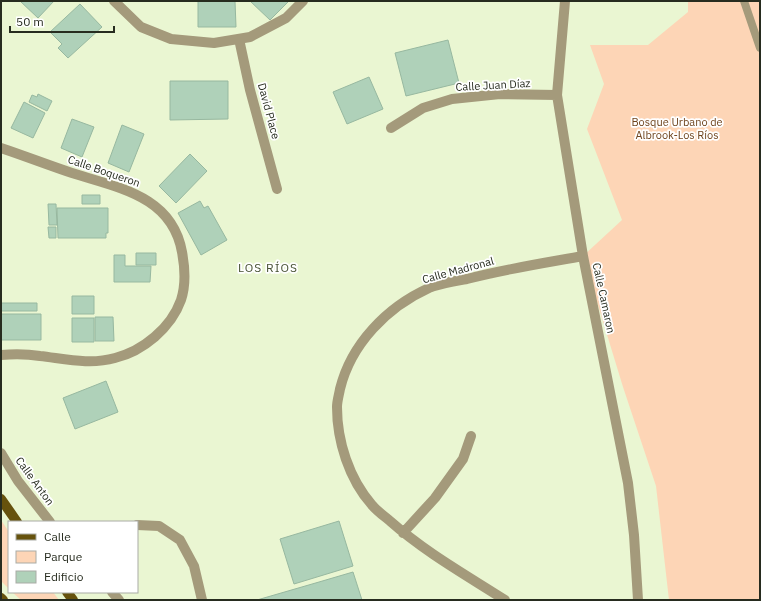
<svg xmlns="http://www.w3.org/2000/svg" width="761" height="601" viewBox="0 0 761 601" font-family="'IBM Plex Sans',sans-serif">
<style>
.green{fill:#fdd5b6}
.building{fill:#afd1b9;stroke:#97b8a0}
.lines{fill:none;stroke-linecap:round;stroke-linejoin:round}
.lane{stroke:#a49a7b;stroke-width:8}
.street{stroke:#a49a7b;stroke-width:10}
.primary{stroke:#66520d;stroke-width:10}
.labels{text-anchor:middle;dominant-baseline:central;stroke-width:3.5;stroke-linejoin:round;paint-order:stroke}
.street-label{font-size:11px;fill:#272c1f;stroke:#fff}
.park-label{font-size:11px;fill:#6e441d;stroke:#fff}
.neighbourhood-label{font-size:12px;letter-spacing:1px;fill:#465032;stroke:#fff}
</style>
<rect width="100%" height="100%" fill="#eaf6d2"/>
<path class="green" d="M688 1H760V600H669L656 486 623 387 583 256 622 220 587 129 604 84 590 45H648L688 12Z
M1 520 9 532V589L1 581Z
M12 592H53L59 600H21Z"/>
<path class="building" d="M20 1H54L38 18Z
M198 1H235L236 27H198Z
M250 1H289L270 20Z
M80 4 102 27 68 58 58 48 62 44 50 32Z
M448 40 459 83 406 96 395 53Z
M369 77 383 109 347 124 333 92Z
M170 81H228V119L170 120Z
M38 94 52 101 47 111 29 102 32 95 37 97Z
M24 102 45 113 33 138 11 128Z
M72 119 94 127 82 157 61 148Z
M122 125 144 134 129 172 108 163Z
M190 154 207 171 176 203 159 186Z
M82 195H100V204H82Z
M200 201 204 208 208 206 227 240 201 255 178 213Z
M48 204H56L57 225H49Z
M57 208H108V233H106V238H58Z
M48 227H56V238H49Z
M136 253H156V265H136Z
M114 255H125V266H151L150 282H114Z
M72 296H94V314H72Z
M1 303H37V311H1Z
M1 314H41V340H1Z
M95 317H113L114 341H95Z
M72 318H94V342H72Z
M106 381 118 412 75 429 63 398Z
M339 521 353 566 294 584 280 539Z
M353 572 362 600H257L319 582Z"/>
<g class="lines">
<path class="lane" d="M744 1 760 48"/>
<path class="street" d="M114 1 141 27 171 39 214 43 250 37 286 18 303 1
M565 1 557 95 583 256 628 483 634 535 638 600
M239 39 250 90 277 189
M391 128 423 108 452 99 500 94 557 95
M1 148C25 156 48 165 72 173 119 188 172 196 182 252 185 268 186 285 181 300 171 328 143 351 115 358 90 365 66 359 40 356 27 354 14 354 1 355
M1 453 18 481 50 522
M137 525 159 526 180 540 194 566 202 600
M403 533 435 498 463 459 471 436
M112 592 119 600
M505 600C466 575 425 552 390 521 384 516 377 511 372 505 349 479 337 441 337 407 337 401 339 395 340 389 351 344 387 307 429 288 441 283 455 281 467 279 505 269 544 263 583 256"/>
<path class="primary" d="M1 499 17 522
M67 592 73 600
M1 598 3 600"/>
</g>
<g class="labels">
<g class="street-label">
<text transform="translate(493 85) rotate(-3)">Calle Juan Díaz</text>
<text transform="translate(269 111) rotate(75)">David Place</text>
<text transform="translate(104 171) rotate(19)">Calle Boqueron</text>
<text transform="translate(458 270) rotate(-15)">Calle Madronal</text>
<text transform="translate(604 298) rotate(78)">Calle Camaron</text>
<text transform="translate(35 481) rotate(54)">Calle Anton</text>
</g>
<g class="park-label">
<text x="677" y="122">Bosque Urbano de<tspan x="677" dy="13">Albrook-Los Ríos</tspan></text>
</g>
<g class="neighbourhood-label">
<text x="268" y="267">LOS RÍOS</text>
</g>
</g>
<rect width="761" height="601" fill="none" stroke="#272c1f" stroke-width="4"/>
<rect x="8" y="521" width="130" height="72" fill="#ffffff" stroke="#a9aba5"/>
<rect x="16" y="534" width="20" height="6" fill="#66520d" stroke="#a9aba5"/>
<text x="44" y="541" font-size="12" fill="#272c1f">Calle</text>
<rect x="16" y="551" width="20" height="12" fill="#fdd5b6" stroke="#a9aba5"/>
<text x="44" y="561" font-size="12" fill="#272c1f">Parque</text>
<rect x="16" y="571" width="20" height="12" fill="#afd1b9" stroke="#a9aba5"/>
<text x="44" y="581" font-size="12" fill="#272c1f">Edificio</text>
<path d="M10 26v6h104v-6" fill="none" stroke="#272c1f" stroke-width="2"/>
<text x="16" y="26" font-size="12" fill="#272c1f" stroke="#ffffff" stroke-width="3" paint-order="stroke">50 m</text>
</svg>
